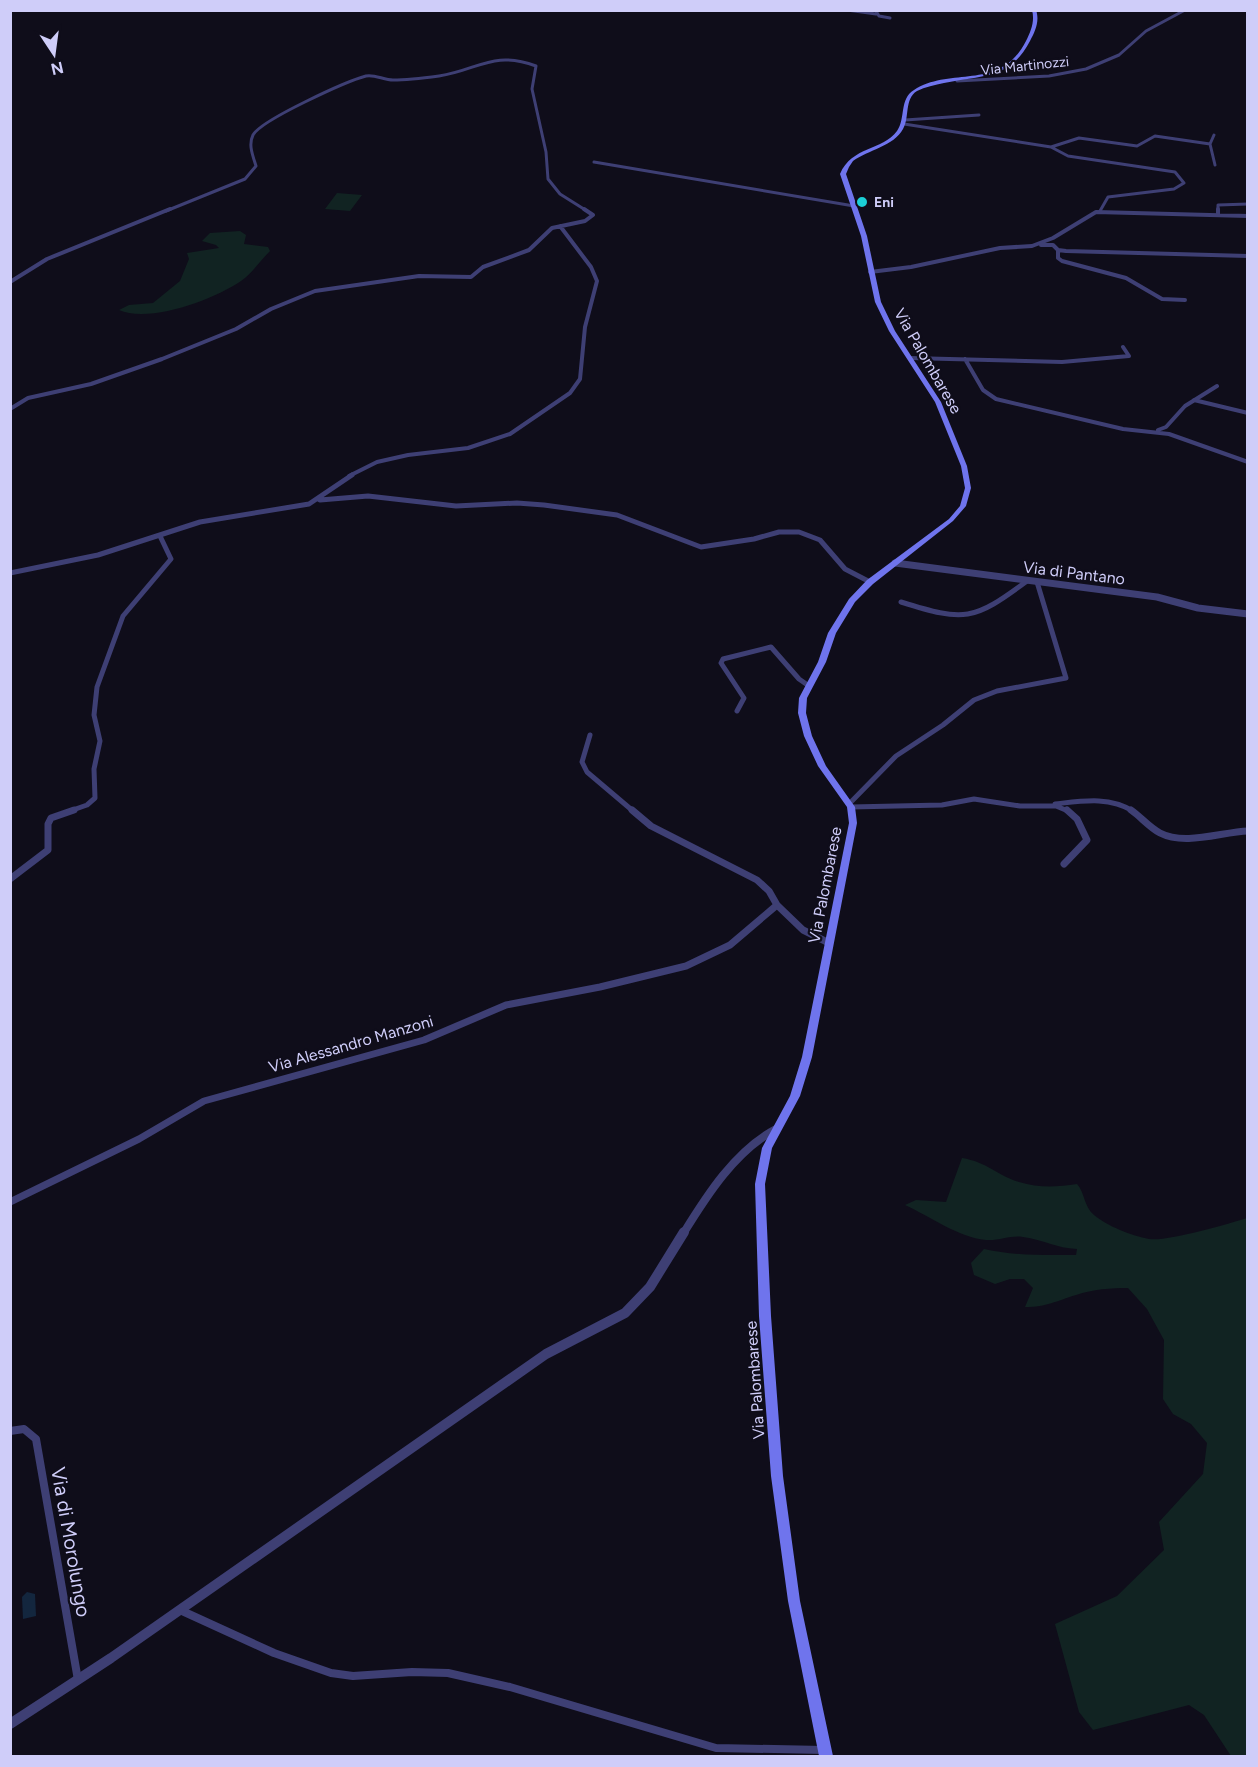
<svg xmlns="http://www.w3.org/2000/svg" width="1258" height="1767" viewBox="0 0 1258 1767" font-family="Figtree,sans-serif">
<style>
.green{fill:#112322}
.water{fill:#13263e}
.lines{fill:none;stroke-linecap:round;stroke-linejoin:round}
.minor-far4{stroke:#3e3f74;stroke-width:3}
.minor-far3{stroke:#3e3f74;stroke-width:4}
.minor-far2{stroke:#3e3f74;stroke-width:5}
.minor-far1{stroke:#3e3f74;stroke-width:7}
.minor{stroke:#3e3f74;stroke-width:8}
.tertiary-far2{stroke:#3e3f74;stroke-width:7}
.tertiary-far1{stroke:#3e3f74;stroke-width:8}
.tertiary{stroke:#3e3f74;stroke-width:10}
.secondary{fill:#6f74ed;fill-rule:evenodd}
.poi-dot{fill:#1bcfd7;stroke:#0f0d1a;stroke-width:2}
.labels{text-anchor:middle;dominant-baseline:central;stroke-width:4.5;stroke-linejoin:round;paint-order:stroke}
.far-street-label{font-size:14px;fill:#cfcdf9;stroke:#0f0d1a}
.far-poi-label{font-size:14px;font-weight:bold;fill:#cfcdf9;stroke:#0f0d1a;text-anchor:start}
.street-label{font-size:16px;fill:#cfcdf9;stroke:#0f0d1a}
.near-street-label{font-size:20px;fill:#cfcdf9;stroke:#0f0d1a}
</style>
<rect width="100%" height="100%" fill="#0f0d1a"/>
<path class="green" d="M337 193 362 195 350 211 325 209Z
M240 231 246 235 244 244 268 247 270 251C261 260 252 273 241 281 215 299 149 324 119 310L129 305 153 303 180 281 189 259 187 253 219 248 216 245 202 241 210 233Z
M962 1158C987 1162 998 1176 1019 1182 1039 1188 1057 1187 1077 1184 1085 1193 1084 1207 1094 1215 1107 1226 1132 1236 1149 1239 1166 1242 1228 1224 1247 1218V1756H1231L1204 1715 1189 1705 1093 1730 1079 1712 1055 1624 1117 1596 1164 1550 1159 1522 1203 1474 1207 1443 1191 1424 1173 1414 1163 1399 1164 1340 1147 1309 1128 1288C1111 1288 1093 1289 1076 1295 1056 1301 1047 1307 1025 1307L1033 1288 1024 1279H1010L995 1284 974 1275 971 1263 984 1249C1015 1256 1045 1255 1076 1255L1077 1249C1056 1248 1044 1240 1023 1237 1011 1235 999 1241 986 1240 958 1237 931 1217 905 1205L916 1200 946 1202Z"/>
<path class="water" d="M27 1592 35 1594 36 1616 23 1619 22 1597Z"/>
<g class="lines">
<path class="minor-far4" d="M847 10 876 14
M876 11 879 16 890 18
M957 81 1049 76 1086 69 1119 55 1146 31 1185 10
M905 120 979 115
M904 124 1051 147
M1210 144 1214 135
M594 162 854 206
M166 211 245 179 256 166C253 156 248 145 253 135 261 120 347 81 366 76 374 74 384 80 393 80 408 80 424 78 439 76 479 70 492 50 536 66L532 89 546 152 548 179 560 194 587 211
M1100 211 1108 197 1174 189 1184 183 1175 172 1068 156 1051 147 1079 138 1137 146 1155 136 1210 144 1215 165
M1218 211V205L1248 204"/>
<path class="minor-far3" d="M1218 209V215
M1041 245H1053L1058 250 1066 251 1248 256
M1058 250V258L1062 261 1126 278 1162 299 1185 300
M870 272 911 267 1000 248 1032 246 1053 238 1096 212 1248 216
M10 282 47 259 170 209
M910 358 1062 362 1129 356 1123 347
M965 359 983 390 996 399 1123 429 1169 434 1248 462
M1194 400 1248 413
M10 409 28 398 91 384 162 359 236 329 271 309 315 291 419 276 471 277 483 267 529 250 552 228 585 221 593 215 584 209
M1158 430 1166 427 1185 406 1217 386
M349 476 377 462 408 455 468 448 510 434 570 393 580 379 585 327 597 281 591 267 560 226"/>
<path class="minor-far2" d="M320 500 368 496 456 506 517 503 544 505 617 515 701 547 754 539 779 532H799L820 540 845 569 870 582
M10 573 98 555 200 522 309 504 352 475
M901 602C965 622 973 621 1027 581
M737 711 744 698 721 663 723 659 771 647 799 679 809 686
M590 735 582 762 587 772 633 811
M849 804 896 756 943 725 974 700 997 691 1066 678 1037 582
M1055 804C1082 801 1109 796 1133 811
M851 807 942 805 974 799 1020 806H1056L1068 811
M70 811 87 805 95 798 94 769 100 741 94 715 97 687 123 616 171 559 160 536"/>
<path class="minor-far1" d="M632 810 651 826 757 880 769 891 777 905
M1131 810C1141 817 1149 827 1160 833 1185 846 1221 832 1248 831
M1064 864 1087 840 1077 819 1067 810
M10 879 48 850V824L51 818 74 810
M10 1202 139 1139 204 1101 424 1040 506 1005 600 987 686 966 730 945 777 905 803 930 829 943"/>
<path class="minor" d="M10 1431 24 1429 36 1439 78 1680
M180 1610 274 1653 331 1673 353 1676 412 1672 448 1673 510 1687 716 1748 824 1750"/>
<path class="tertiary-far2" d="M895 563 1157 597 1198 608 1248 614"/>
<path class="tertiary-far1" d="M683 1234C707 1195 735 1151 776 1129"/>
<path class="tertiary" d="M10 1724 111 1658 546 1354 625 1313 650 1287 684 1232"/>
<path class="secondary" d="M1032 10H1036C1040 21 1035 32 1030 41 1010 80 981 75 944 83 935 85 925 87 917 91 904 99 910 117 903 129 894 146 868 150 853 161L849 167 846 174 867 236 881 302 895 331 941 402 967 466 971 488 966 506 953 521 873 584 855 602 836 633 826 662 807 698 806 713 812 736 826 766 855 807 857 823 812 1057 800 1096 772 1148 765 1184 771 1316 783 1476 800 1601 833 1756H819L788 1601 771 1476 759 1316 755 1184 762 1148 790 1096 802 1057 849 823 847 807 818 766 804 736 798 713 799 698 818 662 828 633 849 599 867 580 949 519 960 506 965 488 961 466 935 402 889 331 875 302 861 236 840 174C852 146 882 151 897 131 906 118 899 99 914 90 952 66 1000 92 1026 41 1031 31 1035 21 1032 10Z"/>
</g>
<circle class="poi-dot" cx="862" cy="202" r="6"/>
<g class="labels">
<g class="far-street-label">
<text transform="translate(1025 66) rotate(-6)">Via Martinozzi</text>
</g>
<g class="far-poi-label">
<text x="874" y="202">Eni</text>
</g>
<g class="street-label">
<text transform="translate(928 361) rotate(60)">Via Palombarese</text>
<text transform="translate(1074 573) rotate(7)">Via di Pantano</text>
<text transform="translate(825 885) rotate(-79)">Via Palombarese</text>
<text transform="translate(351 1044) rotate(-16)">Via Alessandro Manzoni</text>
<text transform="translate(755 1380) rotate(-94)">Via Palombarese</text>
</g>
<g class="near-street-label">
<text transform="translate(71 1542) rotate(80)">Via di Morolungo</text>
</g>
</g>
<rect width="1258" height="1767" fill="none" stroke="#cfcdf9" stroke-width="24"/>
<g transform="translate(54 54) rotate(167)" stroke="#0f0d1a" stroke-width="4.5" paint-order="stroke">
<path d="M0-4.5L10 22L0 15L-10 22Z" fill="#cfcdf9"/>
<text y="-9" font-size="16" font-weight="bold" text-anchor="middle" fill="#cfcdf9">N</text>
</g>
</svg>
